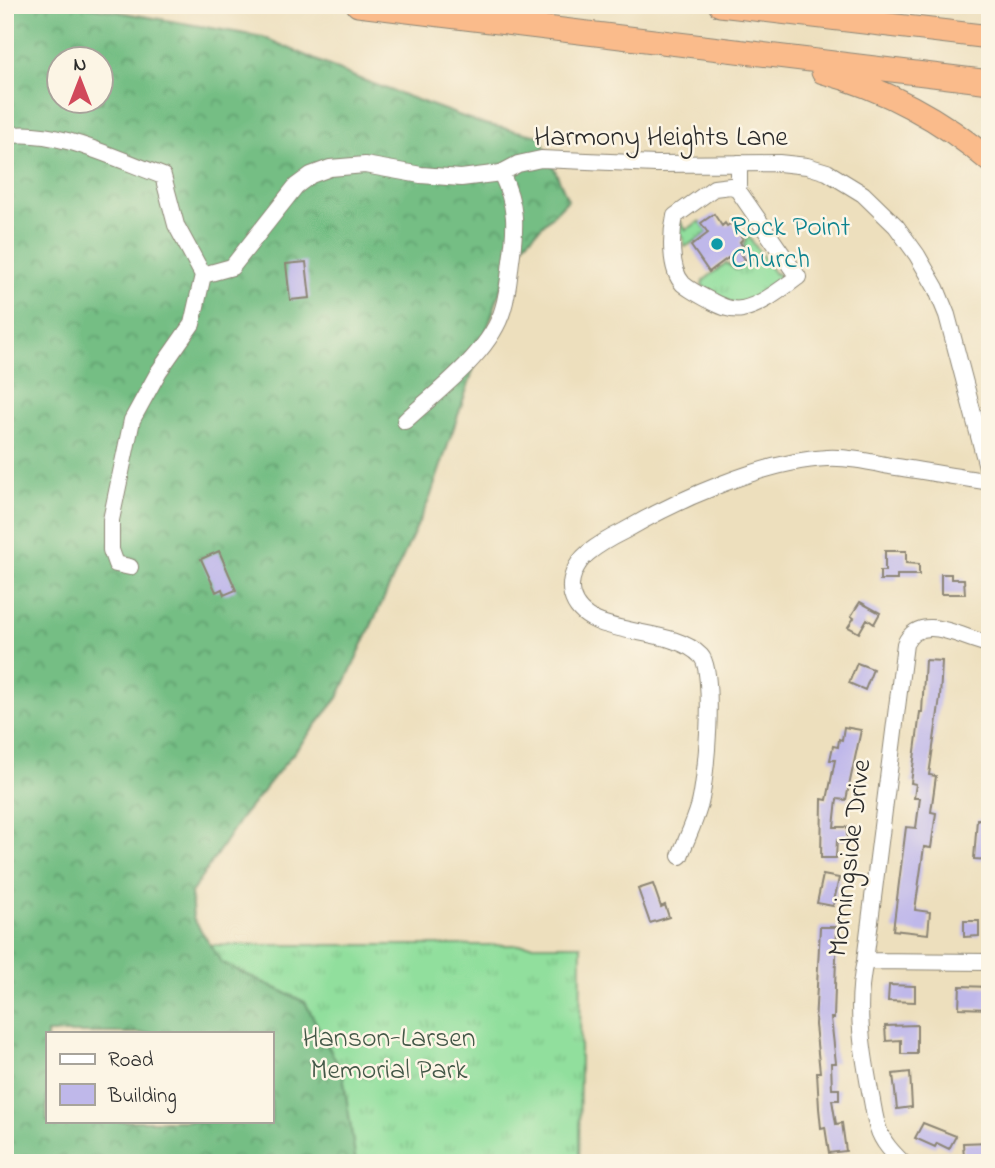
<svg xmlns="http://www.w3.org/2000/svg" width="995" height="1168" viewBox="0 0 995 1168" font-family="'Indie Flower',sans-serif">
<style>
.grass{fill:url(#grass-tufts);stroke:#5e8564;stroke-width:2;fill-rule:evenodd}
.forest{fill:url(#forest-crowns);stroke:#507458;stroke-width:2;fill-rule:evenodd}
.building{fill:#bfb8ea}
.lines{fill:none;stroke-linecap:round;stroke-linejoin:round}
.minor-casing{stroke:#8c8574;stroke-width:18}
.highway-casing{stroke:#8c8574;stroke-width:25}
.minor{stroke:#fff;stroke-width:16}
.highway{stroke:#fabb8b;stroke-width:23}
.culture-dot{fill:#0f9aa8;stroke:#fcf5e5;stroke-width:2.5}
.labels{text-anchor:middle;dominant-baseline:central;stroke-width:5;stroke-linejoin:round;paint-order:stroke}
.street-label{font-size:28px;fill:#2b2b2b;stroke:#fcf5e5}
.culture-label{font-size:28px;fill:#0d838f;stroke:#fcf5e5;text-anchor:start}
.park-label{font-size:28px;fill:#445848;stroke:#fcf5e5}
</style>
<defs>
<pattern id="grass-tufts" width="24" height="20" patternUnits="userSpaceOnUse" patternTransform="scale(1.75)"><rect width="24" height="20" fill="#91df9d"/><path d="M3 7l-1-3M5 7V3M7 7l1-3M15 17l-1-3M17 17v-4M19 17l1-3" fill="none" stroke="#7dc087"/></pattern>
<pattern id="forest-crowns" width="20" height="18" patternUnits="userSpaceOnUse" patternTransform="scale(1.75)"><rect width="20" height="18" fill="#74be84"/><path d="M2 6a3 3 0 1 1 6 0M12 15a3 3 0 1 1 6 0" fill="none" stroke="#5f9b6c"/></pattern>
</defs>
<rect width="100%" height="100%" fill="#fcf5e5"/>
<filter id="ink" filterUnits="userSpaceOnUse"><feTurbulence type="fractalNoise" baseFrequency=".0143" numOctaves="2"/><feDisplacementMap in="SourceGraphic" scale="14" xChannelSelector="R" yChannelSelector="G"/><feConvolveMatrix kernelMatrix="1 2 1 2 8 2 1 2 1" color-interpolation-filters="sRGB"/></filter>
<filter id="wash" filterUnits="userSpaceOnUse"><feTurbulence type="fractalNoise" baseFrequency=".00686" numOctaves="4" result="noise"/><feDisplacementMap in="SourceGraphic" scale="28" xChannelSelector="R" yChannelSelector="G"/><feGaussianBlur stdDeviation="1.57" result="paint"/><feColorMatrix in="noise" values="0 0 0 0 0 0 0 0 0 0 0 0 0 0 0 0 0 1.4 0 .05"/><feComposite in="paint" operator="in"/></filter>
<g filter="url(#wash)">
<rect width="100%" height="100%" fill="#eddfbd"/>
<path class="grass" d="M680 221 686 230 700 221 708 233 685 247 683 237H679Z
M747 234 775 274 777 273 782 280 779 284 739 306 713 295 702 285 703 281 726 263 736 270 749 260 742 250 745 247 743 243 746 241 744 236Z
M5 945H581L579 1163H5ZM47 1033H271V1121H47Z"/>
<path class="forest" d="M5 5H79L263 37 357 78 480 123 540 136 568 200 512 256 430 498 338 698 241 818 191 893 193 918 222 963 305 1002 343 1074 356 1163H5ZM60 60H102V102H60ZM47 1033H271V1121H47Z"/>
<g id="blocks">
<path class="building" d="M714 214 722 226 725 223 727 226 732 223 743 239 740 242 743 247 739 250 746 261 735 268 728 258 709 272 691 246 708 233 701 223Z
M306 262 310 298 290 300 286 264Z
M219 551 236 590 224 595 222 589 216 592 201 559Z
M885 551H906V563L919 564V575H897V580H880V571H885Z
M941 574H951V579H964L965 594H941Z
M860 602 880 613 874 624 867 619 859 633 848 627 854 618 851 616Z
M925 660 942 661 940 698 929 775 936 776 931 812 936 813 931 848 924 847 915 910 930 912 928 934 893 930 906 827 916 828 920 798H914L916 784 911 783 920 712H922Z
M857 663 873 669 865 690 849 683Z
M844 727 861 730 846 800 837 799 834 827H847V840H837L836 858H821L822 799 827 800 835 760H830L833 746 838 747 839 739 842 740Z
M977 819 990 820V860L974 859Z
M823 875 839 878 833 906 817 903Z
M653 884 661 907 665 905 669 917 650 923 638 889Z
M964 921H979V936L964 937Z
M820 927H837L834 1018H831L836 1063H831L832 1089H839V1100H832L836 1124 842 1123 846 1151 829 1153 825 1127 821 1128 819 1108 817 1072H820L815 1025Z
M889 985 915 986V1002L888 1001Z
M960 986 990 987V1009L959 1008Z
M917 1025V1054H901V1040L886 1041 885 1026Z
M910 1072 912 1107 897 1109 893 1074Z
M923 1123 956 1136 949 1149 937 1143 935 1147 915 1138Z
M990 1142V1161H981V1158H964L963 1143Z"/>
</g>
</g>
<g filter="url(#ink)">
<use href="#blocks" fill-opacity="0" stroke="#8c8574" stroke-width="2"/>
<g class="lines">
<g class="minor-casing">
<path id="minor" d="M5 136C55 127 116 159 163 176L176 225 203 275
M735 186 798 277C781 289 762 305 742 309 730 311 721 306 711 301 702 296 691 291 683 284 669 269 671 234 675 216L714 188 739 185V163
M203 275 232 267 296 186 311 175 330 168 365 165 421 175 461 178 501 173 518 164 541 159 656 164 779 163 807 166 827 172 863 194 896 226 917 255 936 288 947 315 990 478
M405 421C437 391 491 352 503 309 508 293 509 277 511 261 516 226 517 206 501 173
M130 567 116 564 111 550V520L132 420 159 371 192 324 203 275
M680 856C686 840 694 824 699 807 706 784 716 672 701 656 670 623 584 641 572 595 568 580 576 563 588 553 599 544 612 537 624 531 679 499 764 461 827 458 848 457 870 462 890 466 924 471 957 477 990 482
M865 961 990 962
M903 1163C893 1153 882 1142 878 1128 874 1117 873 1103 870 1091 862 1048 855 1005 865 961L905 644C921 610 964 640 990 644"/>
</g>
<g class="highway-casing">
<path id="highway" d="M358 5 990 82
M720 5 990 37
M823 72C883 88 943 120 990 161"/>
</g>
<use href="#minor" class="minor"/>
<use href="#highway" class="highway"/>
</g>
</g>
<circle class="culture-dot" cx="717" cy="244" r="7"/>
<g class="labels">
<g class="street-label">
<text x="661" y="138">Harmony Heights Lane</text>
<text transform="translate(851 858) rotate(-83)">Morningside Drive</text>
</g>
<g class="culture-label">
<text x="731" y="228">Rock Point<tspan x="731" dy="32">Church</tspan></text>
</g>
<g class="park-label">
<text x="389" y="1039">Hanson-Larsen<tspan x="389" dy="32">Memorial Park</tspan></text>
</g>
</g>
<rect width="995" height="1168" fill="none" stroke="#fcf5e5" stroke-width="28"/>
<rect x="46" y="1032" width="228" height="91" fill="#fcf5e5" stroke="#a8a49b" stroke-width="2"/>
<rect x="60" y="1054" width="35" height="10" fill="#ffffff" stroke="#a8a49b" stroke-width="2"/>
<text x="108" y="1066" font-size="21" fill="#2b2b2b">Road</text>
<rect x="60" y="1084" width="35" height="21" fill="#bfb8ea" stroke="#a8a49b" stroke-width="2"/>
<text x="108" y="1102" font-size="21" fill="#2b2b2b">Building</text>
<g transform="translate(80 80)"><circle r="33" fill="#fcf5e5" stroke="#a8a49b" stroke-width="2"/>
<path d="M0-5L12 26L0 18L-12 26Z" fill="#d1495b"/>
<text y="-10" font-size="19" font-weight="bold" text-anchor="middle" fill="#2b2b2b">N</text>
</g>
</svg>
